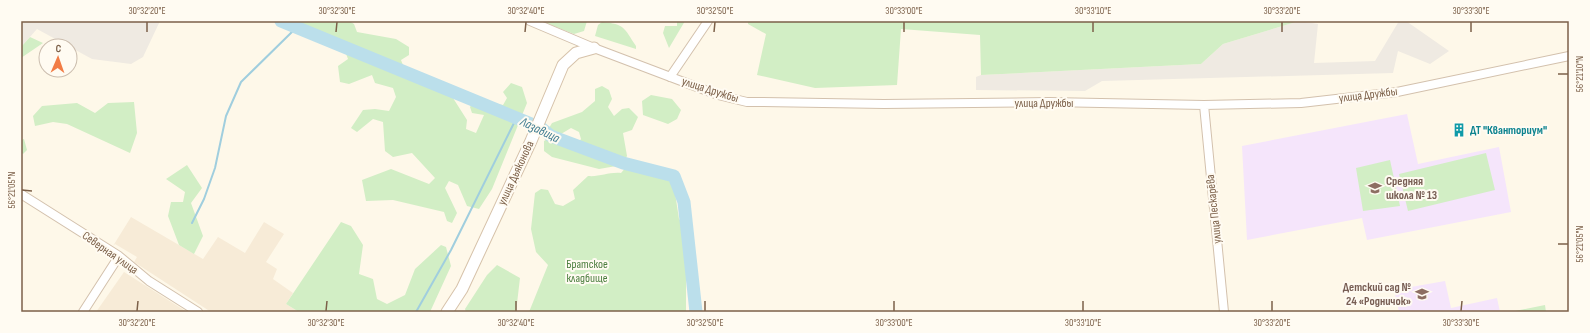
<svg xmlns="http://www.w3.org/2000/svg" width="1590" height="333" viewBox="0 0 1590 333" font-family="'Sofia Sans Condensed',sans-serif">
<style>
.residential{fill:#f7ebd7}
.industrial{fill:#efeae2}
.education{fill:#f5e5fb}
.green{fill:#d2eec5}
.lines{fill:none;stroke-linecap:round;stroke-linejoin:round}
.stream{stroke:#a0cede;stroke-width:2}
.river{stroke:#bbdfeb;stroke-width:13}
.street-casing{stroke:#d3c1ad;stroke-width:10}
.secondary-casing{stroke:#d6c2aa;stroke-width:13}
.street{stroke:#fff;stroke-width:8}
.secondary{stroke:#fff;stroke-width:11}
.ticks{fill:none;stroke:#7c6049;stroke-width:1.5}
.labels{text-anchor:middle;dominant-baseline:central;stroke-width:4;stroke-linejoin:round;paint-order:stroke}
.street-label{font-size:12px;fill:#7c6049;stroke:#fffbf2}
.culture-label{font-size:12px;font-weight:bold;fill:#0d838f;stroke:#fffbf2;text-anchor:start}
.education-label{font-size:12px;font-weight:bold;fill:#785e54;stroke:#fffbf2;text-anchor:start}
.park-label{font-size:12px;fill:#4a7d3d;stroke:#fffbf2}
.water-label{font-size:13px;font-style:italic;fill:#407c91;stroke:#fffbf2}
.neatline{fill:none;stroke:#7c6049;stroke-width:1.5}
.ticks-label{font-size:10px;text-anchor:middle;fill:#7c6049}
</style>
<rect width="100%" height="100%" fill="#fef8e9"/>
<path class="residential" d="M131 217 203 259 218 237 245 253 264 222 284 234 266 262 277 269 273 279 293 293 286 304 299 312H211L134 262 137 257 115 244 113 246Z
M124 272 187 312H96Z"/>
<path class="industrial" d="M21 21H160L143 57 131 64 92 59 37 29 21 47Z
M1299 21 1318 24 1314 63 1375 61 1399 21H1406L1449 51 1430 64 1398 51 1393 73 1102 81 1085 91 976 90V77L981 75 1201 64 1223 44Z"/>
<path class="education" d="M1407 114 1418 164 1499 147 1511 212 1367 240 1362 218 1247 240 1242 146Z
M1445 281 1451 308 1497 298 1500 312H1399L1394 290Z"/>
<path class="green" d="M272 21H349L354 24 357 32 396 39 409 47V55L401 60 408 78 453 98 467 120 466 129 476 133 484 115 472 113 470 107 475 99 503 105 507 98 503 92 511 83 522 87 527 103 492 189 479 209 467 206 458 185 449 181 445 188 457 213 452 223 447 221 444 212 393 200 366 201 362 180 391 169 429 184 435 178 412 153 393 157 385 151 383 122 373 119 357 132 351 128 363 110 375 109 389 111 396 97 393 88 375 83 372 75 349 84 340 82 338 66 348 59 345 51Z
M541 21H587L584 31 574 34Z
M677 21H685L669 48 663 33 665 26H677Z
M748 21H1299L1223 44 1201 64 981 75 980 35 901 29 897 85 815 88 757 75 766 34 748 24Z
M602 22C625 24 624 28 636 46V49L595 36 598 25Z
M30 37 43 43 21 58V47Z
M602 86 609 90 612 99 608 107 614 116 622 109 629 108 638 117 632 130 623 133 627 156 622 165 599 169 552 157 544 151V141L549 138 575 148 581 139 579 132 571 128 561 134 553 135 549 128 552 123 582 112 595 101V89Z
M651 95 672 99 681 110 677 119 668 124 643 115 642 101Z
M134 102 137 133 130 153 67 124 53 122 35 126 33 116 42 106 77 103 95 113 108 103Z
M24 139 27 150 23 154 21 152V140Z
M1486 153 1495 190 1408 211 1399 174Z
M1390 160 1400 206 1363 211 1356 168Z
M187 165 202 188 191 203 203 236 194 254 179 245 168 216 171 202H183L185 192 166 179Z
M627 166C634 170 639 171 647 172 655 174 664 178 673 180L679 219 686 227V312H529L548 265 536 252 531 229 535 193 541 189 548 190 555 204 563 206 575 199 573 190 588 176C600 177 608 172 621 173Z
M341 222 351 226 363 245 359 274 373 279 377 299 387 304 405 295 415 269 441 245 446 247 451 266 430 312H299L286 304Z
M497 265 520 278 516 312H466L465 309 487 275Z
M1545 305 1546 312H1510Z"/>
<g class="lines">
<path class="stream" d="M192 223 204 199 215 168 226 116 241 82 296 28
M416 312 451 250 516 119"/>
<path class="river" d="M281 21 541 128 551 136 623 163 674 176 684 202 696 312"/>
<g class="street-casing">
<path id="street" d="M530 21 594 48 718 95 747 102H763L884 104 1049 102 1204 105 1301 103 1397 92 1569 56
M670 77 708 21
M1204 105 1224 312
M21 194 119 256 149 281 198 312
M83 312 119 256"/>
</g>
<g class="secondary-casing">
<path id="secondary" d="M447 312 462 289 531 141 563 65 576 53 594 48"/>
</g>
<use href="#street" class="street"/>
<use href="#secondary" class="secondary"/>
</g>
<path class="ticks" d="M147 32V22M336 32 337 22M525 32 526 22M714 32 715 22M904 32V22M1093 32V22M1282 32V22M1471 32V22M1558 74H1568M22 190 32 191M1558 244H1568M137 311 138 301M326 311 327 301M516 311V301M705 311V301M894 311V301M1083 311V301M1272 311V301M1461 311 1462 301"/>
<defs>
<g id="building-bare" transform="scale(1.08)"><path d="M-4-6H4V6H1V3H-1V6H-4ZM-2.5-4.3h1.7v1.8h-1.7ZM.8-4.3h1.7v1.8H.8ZM-2.5-1h1.7V.8h-1.7ZM.8-1h1.7V.8H.8Z" fill="#0f9aa8" stroke="#fffbf2" stroke-width="2.5" paint-order="stroke"/></g>
<g id="school-bare" transform="scale(1.08)"><path d="M0-5L7-2L0 1L-7-2ZM-4 1L0 2.5L4 1V4Q0 6-4 4Z" fill="#8d6e63" stroke="#fffbf2" stroke-width="2.5" paint-order="stroke"/></g>
</defs>
<g fill-rule="evenodd">
<use href="#building-bare" x="1459" y="130"/>
<use href="#school-bare" x="1375" y="188"/>
<use href="#school-bare" x="1422" y="294"/>
</g>
<g class="labels">
<g class="street-label">
<text transform="translate(710 90) rotate(18)">улица Дружбы</text>
<text transform="translate(1368 95) rotate(-7)">улица Дружбы</text>
<text x="1044" y="103">улица Дружбы</text>
<text transform="translate(516 173) rotate(-65)">улица Дьяконова</text>
<text transform="translate(1214 209) rotate(-96)">улица Пескарёва</text>
<text transform="translate(110 253) rotate(35)">Северная улица</text>
</g>
<g class="culture-label">
<text x="1470" y="130">ДТ "Кванториум"</text>
</g>
<g class="education-label">
<text x="1386" y="181">Средняя<tspan x="1386" dy="14">школа № 13</tspan></text>
<text x="1411" y="287" text-anchor="end">Детский сад №<tspan x="1411" dy="14">24 «Родничок»</tspan></text>
</g>
<g class="park-label">
<text x="587" y="264">Братское<tspan x="587" dy="14">кладбище</tspan></text>
</g>
<g class="water-label">
<text transform="translate(540 130) rotate(26)">Лазавица</text>
</g>
</g>
<rect width="1590" height="333" fill="none" stroke="#fffbf2" stroke-width="44"/>
<g transform="translate(58 58) rotate(2)"><circle r="19" fill="#fffbf2" stroke="#cbbdae"/>
<path d="M0-3L7 15L0 10L-7 15Z" fill="#f27c45"/>
<text y="-6" font-size="11" font-weight="bold" text-anchor="middle" fill="#7c6049">С</text>
</g>
<rect x="22" y="22" width="1546" height="289" class="neatline"/>
<g class="ticks-label">
<text x="147" y="14">30°32'20"E</text>
<text x="337" y="14">30°32'30"E</text>
<text x="526" y="14">30°32'40"E</text>
<text x="715" y="14">30°32'50"E</text>
<text x="904" y="14">30°33'00"E</text>
<text x="1093" y="14">30°33'10"E</text>
<text x="1282" y="14">30°33'20"E</text>
<text x="1471" y="14">30°33'30"E</text>
<text transform="translate(1579 74) rotate(-90)" y="4">56°21'10"N</text>
<text transform="translate(11 190) rotate(-90)" y="4">56°21'05"N</text>
<text transform="translate(1579 244) rotate(-90)" y="4">56°21'05"N</text>
<text x="137" y="326">30°32'20"E</text>
<text x="326" y="326">30°32'30"E</text>
<text x="516" y="326">30°32'40"E</text>
<text x="705" y="326">30°32'50"E</text>
<text x="894" y="326">30°33'00"E</text>
<text x="1083" y="326">30°33'10"E</text>
<text x="1272" y="326">30°33'20"E</text>
<text x="1461" y="326">30°33'30"E</text>
</g>
</svg>
